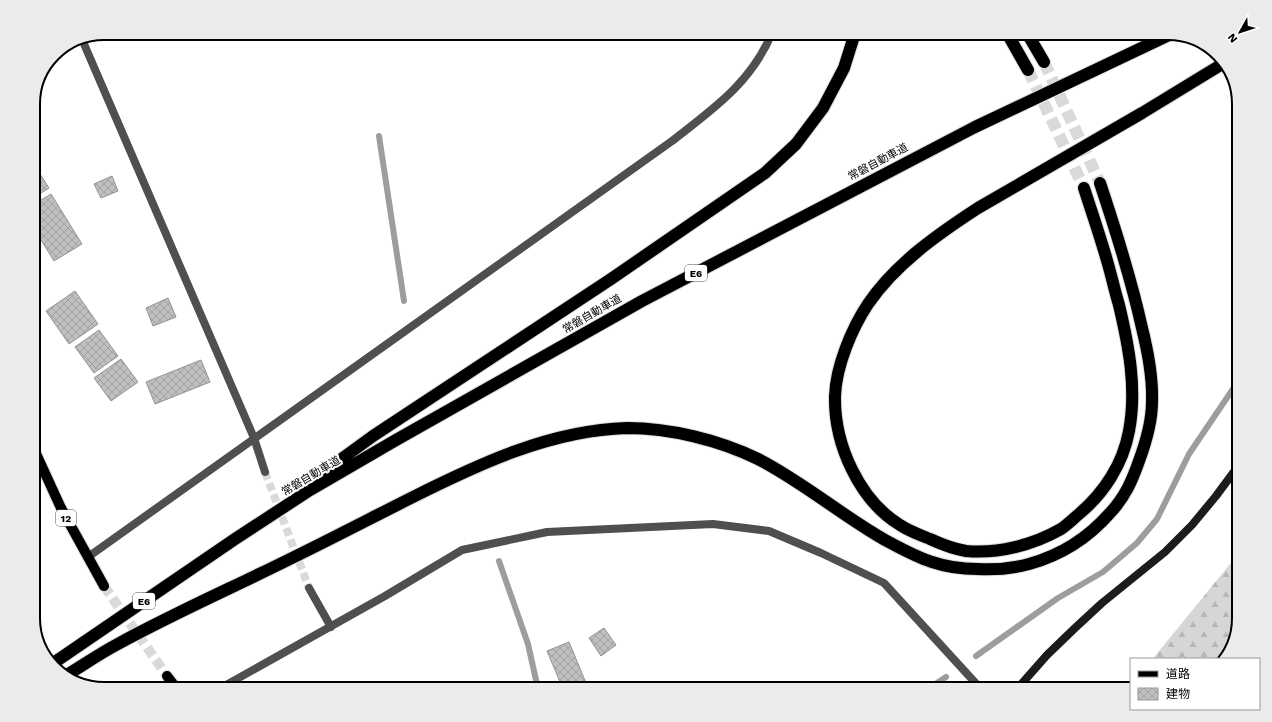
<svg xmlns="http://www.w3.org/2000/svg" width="1272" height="722" viewBox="0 0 1272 722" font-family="'Work Sans','Noto Sans JP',sans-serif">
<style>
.forest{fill:url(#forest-firs)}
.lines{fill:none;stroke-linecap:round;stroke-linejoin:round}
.stream{stroke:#9d9d9d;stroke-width:6}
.building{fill:url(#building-cross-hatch);stroke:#939393}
.street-tunnel{stroke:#d9d9d9;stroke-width:8;stroke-dasharray:8 4;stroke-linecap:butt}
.primary-tunnel{stroke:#d9d9d9;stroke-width:10;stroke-dasharray:10 5;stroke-linecap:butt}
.highway-tunnel{stroke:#d9d9d9;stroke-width:12;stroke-dasharray:12 6;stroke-linecap:butt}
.primary-casing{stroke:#dbdbdb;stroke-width:12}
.highway-casing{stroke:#dbdbdb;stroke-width:14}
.street{stroke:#4f4f4f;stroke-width:8}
.secondary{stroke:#1c1c1c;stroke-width:8}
.primary{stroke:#000;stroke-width:10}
.highway{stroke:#000;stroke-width:12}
.labels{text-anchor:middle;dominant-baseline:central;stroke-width:4;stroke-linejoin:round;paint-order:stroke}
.shield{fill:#fff;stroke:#4c4c4c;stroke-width:1}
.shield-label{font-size:10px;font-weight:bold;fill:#000}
.street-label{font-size:11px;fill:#000;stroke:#fff}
.rim{fill:none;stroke:#000;stroke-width:2}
</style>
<defs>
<pattern id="forest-firs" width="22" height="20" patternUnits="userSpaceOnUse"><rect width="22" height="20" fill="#d6d6d6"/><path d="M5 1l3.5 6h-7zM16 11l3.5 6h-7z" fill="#b6b6b6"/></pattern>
<pattern id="building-cross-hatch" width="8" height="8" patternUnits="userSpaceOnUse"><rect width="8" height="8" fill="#bfbfbf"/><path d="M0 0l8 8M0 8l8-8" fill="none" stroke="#a2a2a2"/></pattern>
</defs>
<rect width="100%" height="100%" fill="#fff"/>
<path class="forest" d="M1239 553C1239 580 1244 639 1224 659H1154L1155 656Z"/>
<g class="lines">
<path class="stream" d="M379 136 404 301
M499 561 528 644 538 689
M976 656 1058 598 1103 572 1137 543 1157 519 1189 454 1239 380
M928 689 946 677"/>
</g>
<path class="building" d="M33 163 49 188 33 198Z
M112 176 118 191 101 198 94 184Z
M51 194 82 244 54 261 33 227V205Z
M75 291 98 324 69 344 46 311Z
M168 298 176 317 153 326 146 308Z
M99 330 118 356 94 373 75 347Z
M121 359 138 382 111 401 94 378Z
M201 360 210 382 155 404 146 382Z
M604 628 616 645 601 656 589 638Z
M569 642 586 683 572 689H563L547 651Z"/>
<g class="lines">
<path class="street-tunnel" d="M265 472 309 588"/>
<path class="primary-tunnel" d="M104 586 167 676"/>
<path class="highway-tunnel" d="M1044 62 1100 183
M1028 70 1084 188"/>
<g class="primary-casing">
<path id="primary" d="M33 447 61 508 104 586
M167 676 177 689"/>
</g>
<g class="highway-casing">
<path id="highway" d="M1007 33 1028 70
M1027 33 1044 62
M1084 188C1092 213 1101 239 1108 264 1112 278 1115 292 1119 305 1129 347 1137 389 1129 431 1123 464 1104 493 1079 514 1073 519 1067 525 1061 529 1033 545 998 554 966 551 954 549 941 544 930 539 920 535 909 531 900 525 859 500 834 444 835 396 836 366 852 328 868 304 895 264 938 234 978 208L1142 113 1224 63
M303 487 373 436 611 279 765 173 796 144 823 108 844 68 855 33
M52 664 235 539 310 490 396 440 642 301 975 127 1171 34
M65 676C82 666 99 654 116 645 174 613 234 587 292 558 333 538 373 517 413 497 479 464 551 430 627 428 670 428 719 440 758 459 803 482 841 515 885 540 900 548 916 557 932 562 947 567 962 569 977 569 995 570 1011 569 1029 564 1062 555 1088 538 1110 513 1125 497 1132 481 1139 461 1146 442 1152 422 1152 402 1153 376 1148 352 1142 328 1131 278 1116 231 1100 183"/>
</g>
<path class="street" d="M81 37 254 438 265 472
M88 557 672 141C713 109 751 83 772 33
M309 588 331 627
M219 689 385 596 462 550 547 532 713 524 769 531 821 553 884 583 981 689"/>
<path class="secondary" d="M1017 689 1047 655 1075 628 1102 603 1165 552 1192 525 1216 496 1239 465"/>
<use href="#primary" class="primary"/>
<use href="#highway" class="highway"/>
</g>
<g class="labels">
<g class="shield">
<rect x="685" y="265" width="22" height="16" rx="3"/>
<rect x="56" y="510" width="20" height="16" rx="3"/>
<rect x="133" y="593" width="22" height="16" rx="3"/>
</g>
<g class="shield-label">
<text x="696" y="273">E6</text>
<text x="66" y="518">12</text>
<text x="144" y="601">E6</text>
</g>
<g class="street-label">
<text transform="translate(878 162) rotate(-28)">常磐自動車道</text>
<text transform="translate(592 314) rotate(-30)">常磐自動車道</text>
<text transform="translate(311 476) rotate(-31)">常磐自動車道</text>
</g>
</g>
<path d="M0 0H1272V722H0ZM104 40H1168A64 64 0 0 1 1232 104V618A64 64 0 0 1 1168 682H104A64 64 0 0 1 40 618V104A64 64 0 0 1 104 40Z" fill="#ebebeb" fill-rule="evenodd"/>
<path class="rim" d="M104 40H1168A64 64 0 0 1 1232 104V618A64 64 0 0 1 1168 682H104A64 64 0 0 1 40 618V104A64 64 0 0 1 104 40Z"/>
<rect x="1130" y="658" width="130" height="52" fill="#ffffff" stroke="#999999"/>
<rect x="1138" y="671" width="20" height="6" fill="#000000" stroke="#999999"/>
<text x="1166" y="678" font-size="12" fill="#000000">道路</text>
<rect x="1138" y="688" width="20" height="12" fill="url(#building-cross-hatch)" stroke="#999999"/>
<text x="1166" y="698" font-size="12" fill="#000000">建物</text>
<g transform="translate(1240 32) rotate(231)" stroke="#ffffff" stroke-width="3" paint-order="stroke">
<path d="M0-3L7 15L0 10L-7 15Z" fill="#000000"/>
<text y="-6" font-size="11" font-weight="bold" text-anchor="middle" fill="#000000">N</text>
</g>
</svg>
